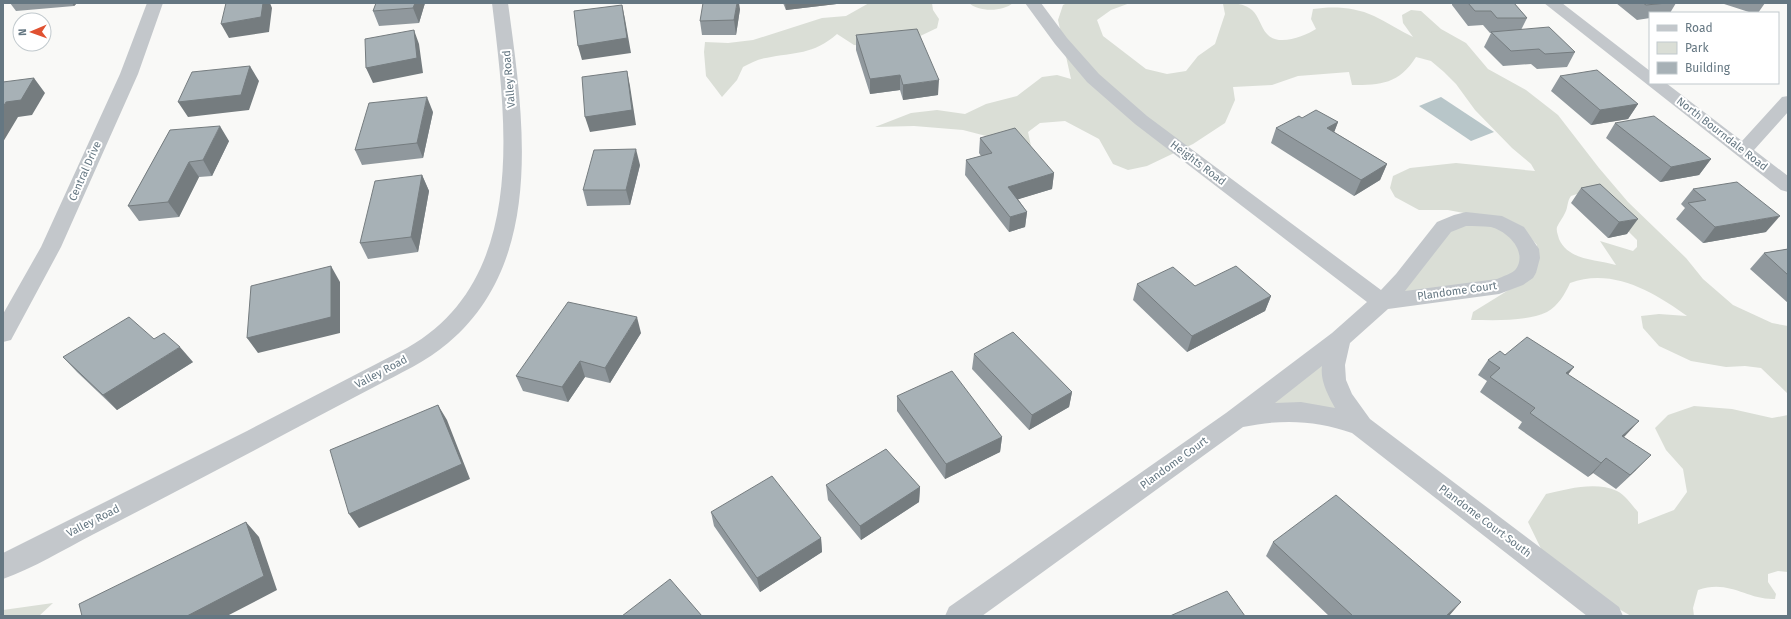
<svg xmlns="http://www.w3.org/2000/svg" width="1791" height="619" viewBox="0 0 1791 619" font-family="'Fira Sans',sans-serif">
<style>
.green{fill:#daded6;fill-rule:evenodd}
.water{fill:#b8c6c9}
.lines{fill:none;stroke-linecap:round;stroke-linejoin:round}
.minor{fill:#c3c7cb;fill-rule:evenodd}
.wall{fill:#90989d}
.shaded-wall{fill:#757c7f}
.building{fill:#a7b1b6;stroke:#757c7f}
.labels{text-anchor:middle;dominant-baseline:central;stroke-width:4;stroke-linejoin:round;paint-order:stroke}
.street-label{font-size:11px;fill:#657782;stroke:#fff}
</style>
<rect width="100%" height="100%" fill="#f9f9f7"/>
<path class="green" d="M869 3H932L933 10 939 19 937 28 916 38 867 46 854 45 837 34C813 55 795 52 766 58 758 59 750 64 743 67L737 80 722 97 706 76 704 52 705 42 728 43 753 40 822 18 846 16Z
M969 3H1013C1003 12 978 12 969 3Z
M1067 3H1130L1111 10 1097 20 1103 36 1146 69 1167 74 1186 71 1198 56 1215 44 1225 14 1223 4C1234 3 1243 3 1252 10 1259 16 1261 28 1267 34 1278 47 1305 36 1316 29L1311 19 1313 9C1333 6 1355 7 1374 16 1387 22 1400 31 1413 37L1403 23 1402 15 1411 10 1421 11 1441 29 1466 43 1488 69 1526 90 1558 115 1599 168 1628 202 1686 258 1703 279 1733 305 1772 323 1788 326V394L1761 368 1745 366 1726 367 1691 361 1659 346 1643 328 1641 316 1659 314 1687 316C1654 292 1612 267 1570 283 1565 294 1558 306 1547 312 1525 322 1495 320 1471 320L1473 312 1536 273 1537 245 1524 230 1511 222 1448 210H1419L1395 197 1390 188 1393 176 1410 168 1456 163 1535 171 1531 164 1512 148 1475 110 1456 84 1444 72 1431 61 1416 57C1399 84 1381 85 1352 85L1349 72 1298 76 1272 85 1233 87 1235 100 1225 123 1193 144 1147 166 1128 170 1113 164 1099 139 1065 121 1040 123 1028 132 1031 146 1018 141 990 137 963 130 914 126 875 127 911 113 937 110 965 114 986 104 1017 96 1042 77 1057 75 1071 79 1058 20 1063 5ZM1577 194 1626 229 1637 240V247L1633 251 1600 241 1616 265C1596 259 1569 261 1559 239 1558 235 1556 231 1557 227 1559 222 1563 218 1565 213 1568 208 1567 201 1571 196Z
M1481 219 1525 242 1515 280 1403 298 1404 279 1437 236Z
M1340 339 1333 361 1361 426 1253 415Z
M1694 406 1732 409 1772 418 1788 415V572L1778 571 1768 574V582L1776 594 1775 599C1746 600 1730 579 1698 590L1693 608 1694 616H1631L1581 587 1546 559 1528 522 1546 494C1567 489 1596 481 1617 491 1625 495 1632 505 1638 512V524L1674 510 1687 492 1683 469 1666 450 1655 428 1668 415Z
M53 603 39 616H3V610Z"/>
<path class="water" d="M1441 97 1494 132 1471 141 1419 106Z"/>
<g class="lines">
<path class="minor" d="M147 3H163L138 74 61 247 11 340 3 342V314L41 247 120 74Z
M492 3H508C523 115 547 260 448 343 427 361 399 374 374 387 334 408 294 429 255 450 201 478 147 507 92 535 63 550 34 568 3 579V553L247 431 407 348C529 279 506 120 492 3Z
M1025 3H1041L1067 38 1099 74 1147 116 1381 290 1396 274 1437 222 1454 215 1466 212 1502 216 1524 227 1539 249 1540 258 1536 273 1533 278 1523 285 1499 294 1388 309 1350 343 1345 365 1346 380 1352 394 1370 419 1619 607 1623 616H1587L1352 433C1316 420 1281 419 1243 427L982 616H945L949 607 1226 413 1332 333 1367 302 1135 124 1087 82 1055 44ZM1466 226C1474 226 1483 226 1491 227 1507 231 1528 251 1516 269 1512 274 1503 276 1497 279L1405 291 1451 232ZM1322 366C1320 381 1328 395 1335 408L1301 402 1275 403Z
M1544 3H1562L1650 71V83H1666L1742 141 1782 97 1788 96V112L1754 150 1788 176V192L1781 190Z"/>
</g>
<path class="wall" d="M10 3H77L74 6 16 11Z
M376 3H425L419 23 379 26 373 11Z
M783 3H845L786 10Z
M1452 3H1514L1527 18 1521 30 1575 52 1567 67 1537 69 1531 64 1503 66 1484 47 1491 33H1490L1483 25 1468 26 1452 5Z
M1616 3H1676L1670 13H1650V18L1637 20Z
M1721 3H1765L1758 13H1752Z
M740 9 736 35H702L700 21Z
M856 35 938 95 903 100 900 90 870 94 856 50Z
M1560 76 1638 104 1628 119 1591 125 1551 91Z
M433 112 423 158 362 165 355 150Z
M1302 118 1338 122 1334 132 1387 164 1380 180 1354 196 1271 143 1276 128Z
M1615 123 1711 159 1699 175 1660 182 1606 138Z
M170 130 229 141 212 176 199 177 179 217 139 221 128 206Z
M980 138 1054 173 1052 189 1018 199 1027 212 1025 227 1009 232 965 175 966 160 981 156 979 153Z
M640 165 630 205 587 206 583 190Z
M422 175 429 191 418 252 368 259 360 243Z
M1600 184 1627 234 1608 238 1571 203 1581 188Z
M1693 189 1766 232 1703 243 1676 219 1685 208 1681 204Z
M1788 249V303L1750 269 1764 253Z
M1137 284 1195 286 1271 296 1265 311 1187 352 1133 300Z
M641 333 610 383 585 377 568 402 523 391 516 376Z
M974 354 1072 392 1069 407 1029 430 972 369Z
M1505 355 1574 367 1568 374 1624 437 1636 470 1616 489 1593 473 1588 477 1518 428 1522 422 1480 392 1487 381 1478 375 1488 360Z
M63 357 193 362 117 410 77 372Z
M897 396 1002 437 1000 452 945 479 897 411Z
M826 485 920 487 919 502 861 540 828 500Z
M711 512 821 538 822 552 760 592 714 526Z
M1273 542 1449 616H1329L1266 556Z"/>
<path class="shaded-wall" d="M72 3H77L74 6Z
M263 3H270L272 8 269 32 229 38 221 24Z
M415 3H425L419 23 413 8Z
M737 3H739L740 9 736 35 734 20Z
M785 3H845L786 10Z
M622 5 625 19 631 53 582 60 578 46Z
M414 30 419 44 423 73 373 83 366 68Z
M250 66 259 81 249 110 188 117 178 102Z
M627 71 630 86 636 125 590 132 585 117Z
M900 75V90L870 94V79Z
M34 78 45 93 32 115 18 117 3 142V107L6 102Z
M939 80 938 95 903 100V85Z
M427 97 433 112 423 158 417 143Z
M1638 104 1628 119 1591 125 1600 110Z
M1338 122 1332 138 1327 128Z
M220 126 229 141 212 176 203 160Z
M636 149 640 165 630 205 626 190Z
M1711 159 1699 175 1660 182 1671 167Z
M189 162 199 177 179 217 168 202Z
M1387 164 1380 180 1354 196 1361 180Z
M1054 173 1052 189 1006 203 1008 187Z
M422 175 429 191 418 252 411 237Z
M1027 212 1025 227 1009 232 1010 217Z
M1780 216 1766 232 1703 243 1715 227Z
M1638 219 1627 234 1608 238 1619 222Z
M331 266 340 282V333L258 353 247 338Z
M1271 296 1265 311 1187 352 1192 336Z
M637 317 641 333 610 383 605 368Z
M180 347 193 362 117 410 103 395Z
M580 361 585 377 568 402 562 387Z
M1574 367 1562 382 1566 373Z
M1072 392 1069 407 1029 430 1032 415Z
M438 405 447 420 470 479 359 528 349 514Z
M1639 421 1625 436 1609 451 1622 436Z
M1002 437 1000 452 945 479 946 464Z
M1651 455 1636 470 1616 489 1630 475Z
M1606 458 1593 473 1588 477 1601 463Z
M920 487 919 502 861 540 860 526Z
M246 522 259 537 277 590 227 616H187Z
M821 538 822 552 760 592 757 578Z
M1461 602 1449 616H1446Z"/>
<path class="building" d="M226 3H263L261 17 221 24Z
M376 3H415L413 8 373 11Z
M703 3H737L734 20 700 21Z
M1468 3H1514L1527 18H1497L1491 11H1475Z
M1643 3H1667L1646 5Z
M622 5 627 38 578 46 574 11Z
M1549 27 1575 52 1545 54 1539 49 1511 51 1491 32Z
M917 29 939 80 903 85 900 75 870 79 856 35Z
M414 30 417 58 366 68 365 39Z
M250 66 241 95 178 102 192 72Z
M1597 70 1638 104 1600 110 1560 76Z
M627 71 632 110 585 117 582 77Z
M34 78 21 100 6 102 3 107V82Z
M427 97 417 143 355 150 369 103Z
M1316 110 1338 122 1327 128 1387 164 1361 180 1276 128 1299 116 1302 118Z
M1654 116 1711 159 1671 167 1615 123Z
M220 126 203 160 189 162 168 202 128 206 170 130Z
M1015 128 1054 173 1008 187 1027 212 1010 217 966 160 992 153 980 138Z
M636 149 626 190H583L594 150Z
M422 175 411 237 360 243 375 181Z
M1737 182 1780 216 1715 227 1688 203 1706 200 1693 189Z
M1600 184 1638 219 1619 222 1581 188Z
M1788 249V275L1764 253Z
M331 266V317L247 338 251 286Z
M1236 266 1271 296 1192 336 1137 284 1173 267 1195 286Z
M568 302 637 317 605 368 580 361 562 387 516 376Z
M129 317 154 339 164 333 180 347 103 395 63 357Z
M1013 332 1072 392 1032 415 974 354Z
M1527 337 1574 367 1566 373 1639 421 1622 436 1651 455 1630 475 1606 458 1601 463 1530 413 1535 408 1490 377 1500 368 1488 360 1500 351 1505 355Z
M952 371 1002 437 946 464 897 396Z
M438 405 462 464 349 514 330 450Z
M886 449 920 487 860 526 826 485Z
M772 476 821 538 757 578 711 512Z
M1336 495 1461 602 1446 616H1353L1273 542Z
M246 522 264 576 187 616H82L79 604Z
M670 579 702 616H622Z
M1227 591 1245 616H1170Z"/>
<g class="labels">
<g class="street-label">
<text transform="translate(509 79) rotate(-95)">Valley Road</text>
<text transform="translate(1722 134) rotate(38)">North Bourndale Road</text>
<text transform="translate(1198 163) rotate(37)">Heights Road</text>
<text transform="translate(85 171) rotate(-66)">Central Drive</text>
<text transform="translate(1457 291) rotate(-8)">Plandome Court</text>
<text transform="translate(381 372) rotate(-28)">Valley Road</text>
<text transform="translate(1174 463) rotate(-36)">Plandome Court</text>
<text transform="translate(93 521) rotate(-27)">Valley Road</text>
<text transform="translate(1485 521) rotate(37)">Plandome Court South</text>
</g>
</g>
<rect width="1791" height="619" fill="none" stroke="#657782" stroke-width="8"/>
<rect x="1649" y="12" width="130" height="72" fill="#ffffff" stroke="#c1c9cd"/>
<rect x="1657" y="25" width="20" height="6" fill="#c3c7cb" stroke="#c1c9cd"/>
<text x="1685" y="32" font-size="12" fill="#657782">Road</text>
<rect x="1657" y="42" width="20" height="12" fill="#daded6" stroke="#c1c9cd"/>
<text x="1685" y="52" font-size="12" fill="#657782">Park</text>
<rect x="1657" y="62" width="20" height="12" fill="#a7b1b6" stroke="#c1c9cd"/>
<text x="1685" y="72" font-size="12" fill="#657782">Building</text>
<g transform="translate(32 32) rotate(268)"><circle r="19" fill="#ffffff" stroke="#c1c9cd"/>
<path d="M0-3L7 15L0 10L-7 15Z" fill="#e05131"/>
<text y="-6" font-size="11" font-weight="bold" text-anchor="middle" fill="#657782">N</text>
</g>
</svg>
